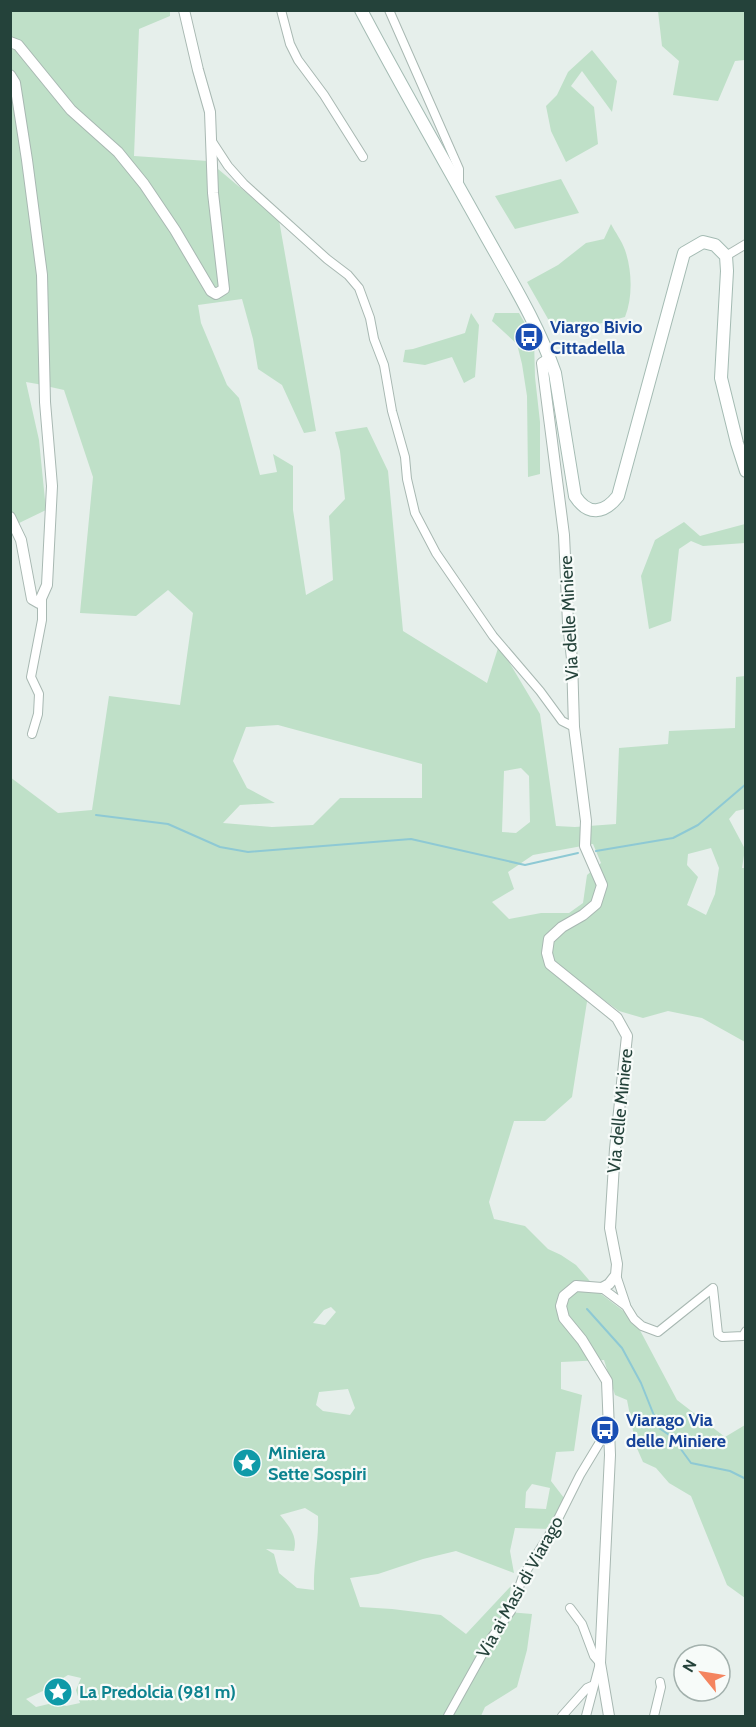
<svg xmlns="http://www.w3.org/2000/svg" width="756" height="1727" viewBox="0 0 756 1727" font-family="Cabin,sans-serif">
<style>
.green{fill:#bfe0c8;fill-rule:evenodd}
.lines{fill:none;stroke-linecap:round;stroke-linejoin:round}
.stream{stroke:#8ec9d4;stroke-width:2}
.minor-casing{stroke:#a8b8b2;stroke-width:10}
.tertiary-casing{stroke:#a8b8b2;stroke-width:12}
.secondary-casing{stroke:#a4bbb3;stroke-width:14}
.minor{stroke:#fff;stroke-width:8}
.tertiary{stroke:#fff;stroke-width:10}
.secondary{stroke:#fff;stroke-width:12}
.labels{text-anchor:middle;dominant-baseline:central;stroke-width:4.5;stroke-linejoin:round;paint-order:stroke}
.transit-label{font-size:18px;font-weight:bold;fill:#164399;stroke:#f7fbf9;text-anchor:start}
.street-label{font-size:18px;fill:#24423a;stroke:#f7fbf9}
.culture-label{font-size:18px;font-weight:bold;fill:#0d838f;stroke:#f7fbf9;text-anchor:start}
</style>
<rect width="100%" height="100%" fill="#e6efeb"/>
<path class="green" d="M11 11H170V16L139 29 134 156 208 161 223 288 216 292 176 229 94 130 11 41Z
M658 11H745V60L735 61 718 101 673 95 679 61 662 46Z
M11 44 143 185 210 292 225 289 212 164 279 220 316 431 304 433 282 385 258 369 253 339 242 299 198 305 201 323 227 385 239 398 260 475 277 472 273 454 293 466V510L306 595 333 580 329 516 345 499 340 451 335 432 367 427 388 471 403 631 487 683 499 645 540 714 556 826 575 827 616 824 619 748 668 744 669 731 735 728 736 677 745 676V809L736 811 729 819 745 849 742 868H746L745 1042 702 1018 668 1011 643 1018 619 1011 589 989 572 1097 545 1121H514L489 1202 494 1219 525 1226 548 1249 561 1255 576 1265 601 1294 634 1319 677 1400 725 1437 745 1425V1598L727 1585 691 1496 669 1483 656 1468 643 1462 636 1446 627 1400 615 1395 604 1360 561 1362V1389L582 1395 574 1451 556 1452 551 1481 564 1498 551 1529 515 1528 510 1551 514 1573 456 1551 423 1559 378 1574 350 1578 360 1607 392 1609 441 1615 466 1634 511 1586 507 1612 532 1614 527 1650 517 1687 485 1707 481 1716H11L10 777 58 813 92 810 109 696 180 705 193 613 168 590 136 616 80 613 93 477 64 390 46 386 45 322 11 72ZM278 725 422 764V798H340L313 825 272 827 223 823 240 805 275 803 247 788 233 761 246 727ZM521 768 529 776 530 822 516 833 502 832 504 771ZM593 844 601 863 587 875 583 903 569 913H541L509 919 492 902 514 889 508 872 533 855ZM711 848 719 868 715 894 706 915 687 905 698 877 687 865 688 854ZM331 1307 336 1312 325 1325 313 1323 324 1310ZM348 1389 355 1408 350 1415 323 1411 316 1405 319 1392ZM532 1484 550 1488 546 1509 525 1508 526 1492ZM305 1508 318 1516C319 1541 313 1565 314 1590L297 1588 279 1573 274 1554 266 1549 294 1551C298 1536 289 1526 280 1515ZM68 1675 81 1678 76 1690 80 1703 66 1706 57 1702 36 1707 26 1699 47 1689 65 1686 63 1678Z
M592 50 617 81 612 112 582 71 571 86 594 107 598 144 566 162 551 131 546 106 557 95 568 72Z
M10 78 41 276 43 385 26 382 39 440 46 510 15 525 10 514Z
M561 179 579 213 515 229 495 196Z
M611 224C615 232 622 241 625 250 632 270 633 297 625 317L583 328 552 326 527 282 558 265 586 243 604 239Z
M471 313 479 325 475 377 464 383 452 357 425 365 403 362 405 350 413 349 465 333Z
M495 313H519L534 339 535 377 540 422V474L528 477 527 396 522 364 517 344 492 321Z
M684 522 700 536 745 524V543L703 546 691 541 679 549 671 621 649 629 641 576 655 540Z"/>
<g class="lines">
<path class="stream" d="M96 815 168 824 220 847 248 852 411 839 525 865 578 853
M596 851 673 838 698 825 746 784
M587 1309 622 1348 641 1383 659 1428 672 1437 691 1463 730 1471 746 1479"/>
<g class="minor-casing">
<path id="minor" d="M281 10 290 44 298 60 324 95 363 157
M389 10 459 169V185
M211 140 228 166 244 184 327 259 348 275 359 288 370 318 374 339 384 365 392 411 405 457 407 479 415 513 436 553 493 636 540 691 562 721 574 727
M726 256 746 244
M32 734 38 714 39 694 31 677 42 620V599
M616 1275 626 1305
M602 1288 626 1306 634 1319 642 1326 658 1332 713 1288 718 1334 722 1337 743 1336 746 1331
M570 1608 582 1624 594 1656 600 1663 586 1716
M448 1716 492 1637 511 1611 523 1576 553 1529 580 1475 609 1427
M562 1716 587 1688 594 1685
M654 1716 661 1687 660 1682"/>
</g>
<g class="tertiary-casing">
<path id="tertiary" d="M10 42 18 45 71 110 118 152 144 184 175 230 211 291 216 294 224 289 213 193 210 112 198 70 184 10
M10 75 15 83 27 160 42 275 45 402 52 486 47 585 39 603 32 599 21 540 10 517
M550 358 542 363 564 535 568 623 572 659 574 727 586 821 585 846 602 885 596 904 583 915 562 927 549 939 547 953 550 964 617 1018 627 1036 615 1149 610 1228 617 1264 616 1275 609 1284 602 1288 576 1286 564 1296 561 1306 564 1318 582 1340 607 1381 610 1455 600 1663 609 1716"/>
</g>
<g class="secondary-casing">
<path id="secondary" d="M361 10C401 86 444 160 485 234 510 279 538 324 555 373L575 496C588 516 604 514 618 496L684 253 703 242 715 245 726 256 727 271 721 378 737 443 746 471"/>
</g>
<use href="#minor" class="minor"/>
<use href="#tertiary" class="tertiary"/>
<use href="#secondary" class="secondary"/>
</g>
<defs>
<g id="bus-disc" transform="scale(1.5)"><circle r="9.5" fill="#1a4fb4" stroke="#f7fbf9"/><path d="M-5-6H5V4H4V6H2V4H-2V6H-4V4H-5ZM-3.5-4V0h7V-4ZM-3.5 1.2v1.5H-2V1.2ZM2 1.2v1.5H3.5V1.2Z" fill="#fff"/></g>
<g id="sight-disc" transform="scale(1.5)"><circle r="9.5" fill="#0f9aa8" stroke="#f7fbf9"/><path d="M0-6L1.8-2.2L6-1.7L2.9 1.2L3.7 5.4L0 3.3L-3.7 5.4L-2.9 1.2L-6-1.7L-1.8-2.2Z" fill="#fff"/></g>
</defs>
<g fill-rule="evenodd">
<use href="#bus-disc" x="529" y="337"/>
<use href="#bus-disc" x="605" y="1430"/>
<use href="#sight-disc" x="247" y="1463"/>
<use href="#sight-disc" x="58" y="1692"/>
</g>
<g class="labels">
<g class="transit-label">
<text x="550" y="327">Viargo Bivio<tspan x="550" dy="21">Cittadella</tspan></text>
<text x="626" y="1420">Viarago Via<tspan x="626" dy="21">delle Miniere</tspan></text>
</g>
<g class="street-label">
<text transform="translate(569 618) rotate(-93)">Via delle Miniere</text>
<text transform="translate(620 1111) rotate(-84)">Via delle Miniere</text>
<text transform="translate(520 1587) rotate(-61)">Via ai Masi di Viarago</text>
</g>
<g class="culture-label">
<text x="268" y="1453">Miniera<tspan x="268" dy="21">Sette Sospiri</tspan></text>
<text x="79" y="1692">La Predolcia (981 m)</text>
</g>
</g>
<rect width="756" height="1727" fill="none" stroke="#24423a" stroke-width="24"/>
<g transform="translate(702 1673) rotate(300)"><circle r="28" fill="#f7fbf9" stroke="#a3b1ad" stroke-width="1.5"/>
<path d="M0-4.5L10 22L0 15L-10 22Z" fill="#f4845f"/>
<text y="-9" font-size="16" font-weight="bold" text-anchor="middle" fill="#24423a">N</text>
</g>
</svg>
